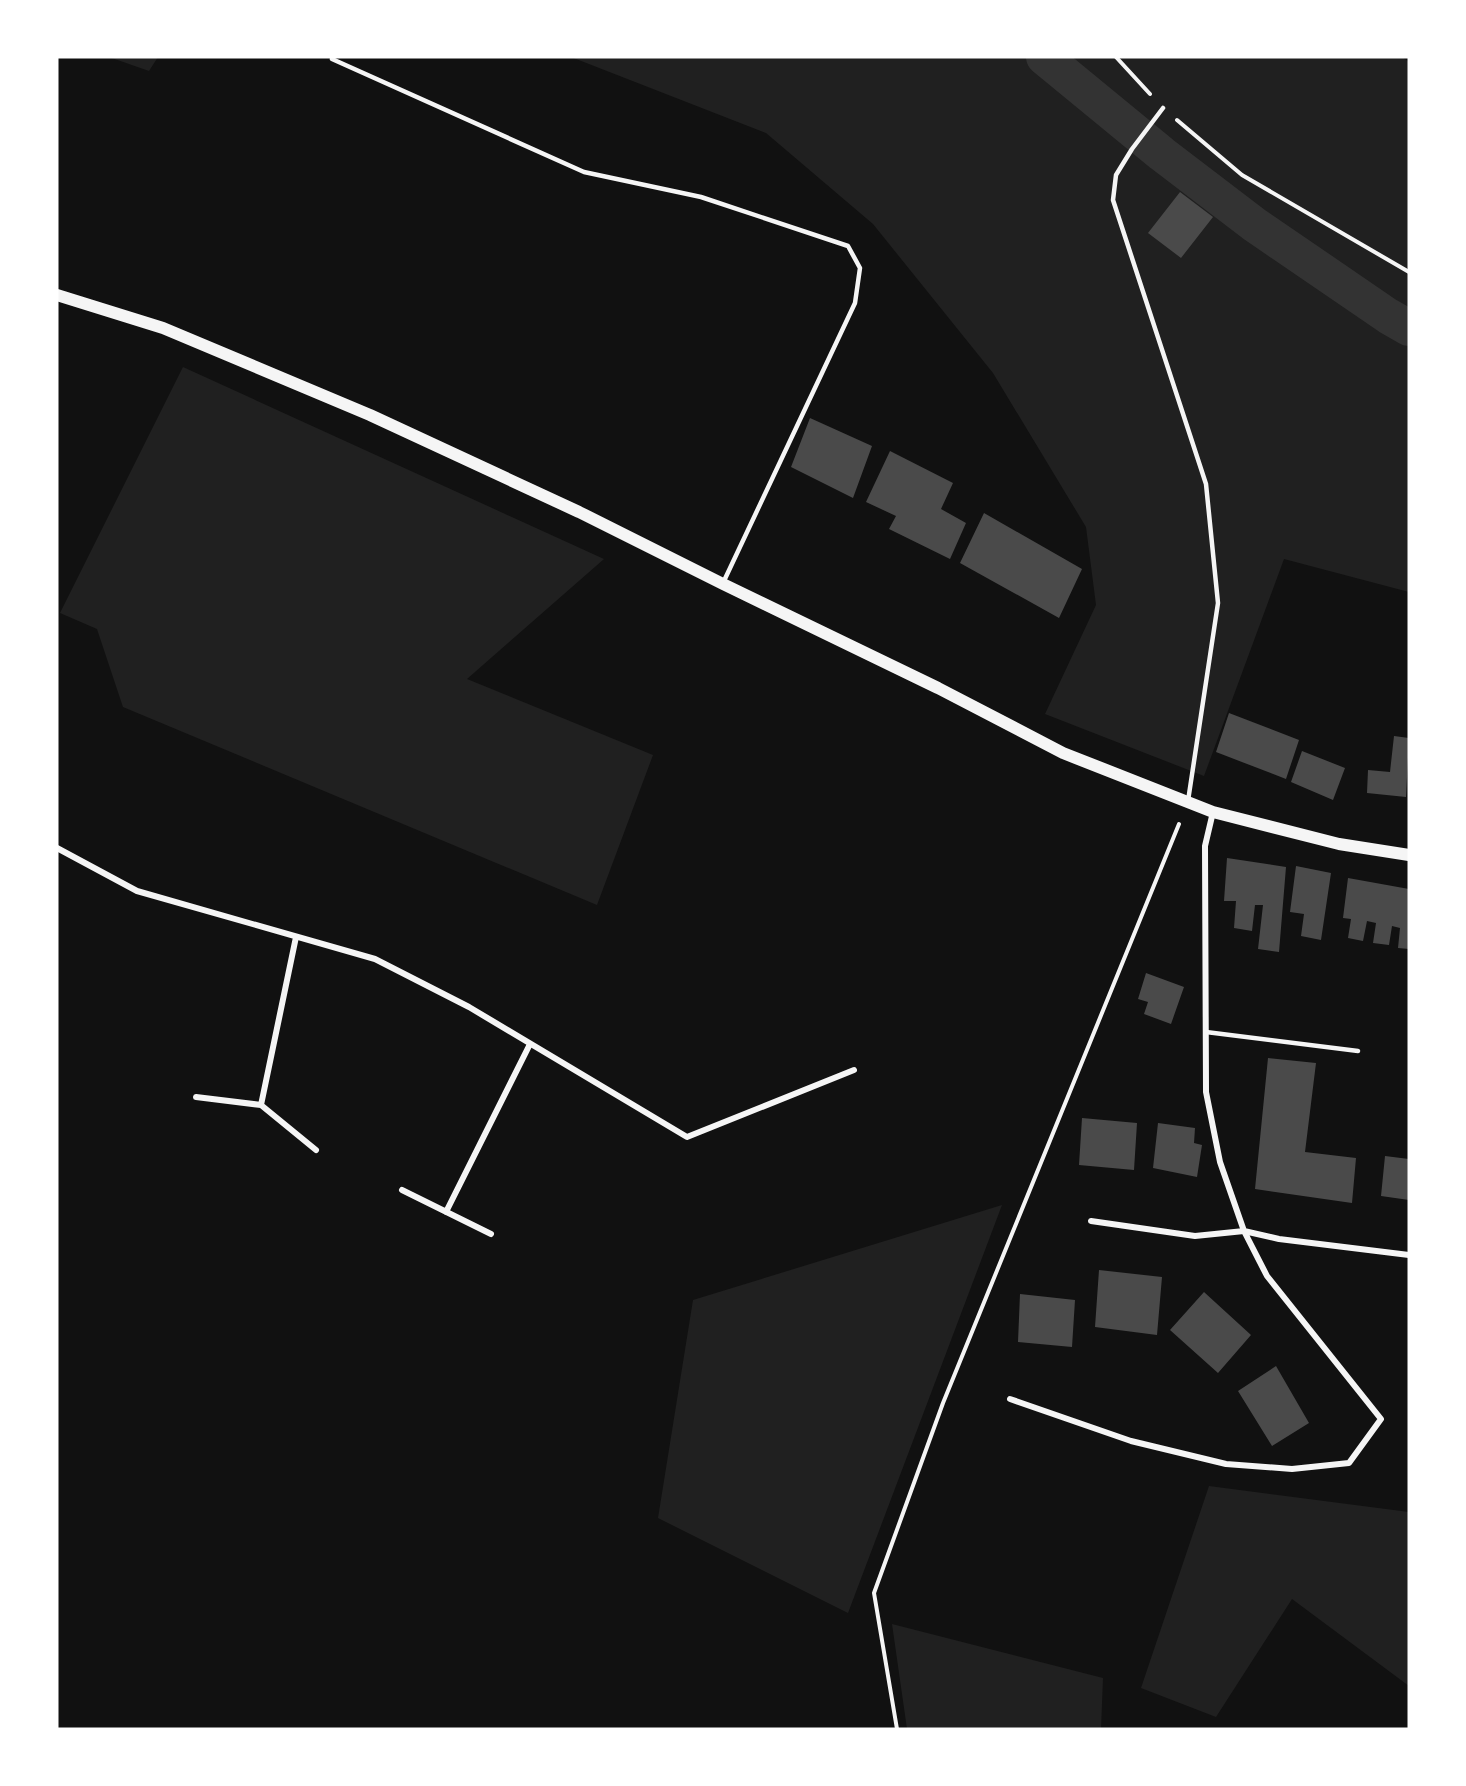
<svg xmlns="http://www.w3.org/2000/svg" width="1466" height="1786" viewBox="0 0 1466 1786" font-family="'Space Grotesk',sans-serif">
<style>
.green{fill:#202020}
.water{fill:#333}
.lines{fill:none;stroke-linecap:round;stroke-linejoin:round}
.canal{stroke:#333;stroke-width:36}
.building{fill:#4a4a4a}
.path{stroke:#f5f5f5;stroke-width:4}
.service{stroke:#f5f5f5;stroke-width:4.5}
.minor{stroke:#f5f5f5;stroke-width:6}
.secondary{stroke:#f5f5f5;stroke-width:12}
</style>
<rect width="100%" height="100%" fill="#111"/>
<path class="green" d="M109 57H158L149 71Z
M571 57H1402L1409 62V592L1284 559 1204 776 1045 714 1096 605 1086 527 993 373 873 224 766 133Z
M183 367 604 559 467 679 653 755 597 905 123 707 97 629 60 613Z
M1002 1205 848 1613 658 1518 693 1300Z
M1209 1486 1409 1512V1686L1292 1599 1216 1717 1141 1688Z
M892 1624 1103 1678 1101 1729H907Z"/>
<path class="water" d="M1165 145 1257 215 1255 225 1247 229 1154 159 1162 154Z"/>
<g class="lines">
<path class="canal" d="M1044 57 1162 154 1255 225 1388 316 1409 328"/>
</g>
<path class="building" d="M1180 192 1213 217 1181 258 1148 233Z
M810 418 872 446 853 498 791 467Z
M890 451 953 483 941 509 966 523 950 559 889 529 896 516 866 502Z
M984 513 1082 569 1059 618 960 563Z
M1229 713 1299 740 1286 779 1216 752Z
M1394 736 1409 738 1406 797 1367 793 1368 770 1390 772Z
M1302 751 1345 768 1333 800 1291 782Z
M1227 858 1286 867 1279 952 1258 949 1263 905H1255L1252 931 1234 928 1236 901H1224Z
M1296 866 1331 873 1321 940 1301 936 1304 914 1290 912Z
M1348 878 1409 889V949L1398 948 1400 928 1392 926 1389 945 1373 943 1376 923 1367 921 1363 941 1348 938 1351 919 1343 918Z
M1146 973 1184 987 1171 1024 1144 1014 1148 1002 1138 999Z
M1268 1058 1316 1063 1305 1152 1356 1158 1352 1203 1255 1189Z
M1082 1118 1137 1123 1134 1170 1079 1165Z
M1158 1123 1195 1128 1194 1143 1202 1145 1197 1177 1153 1168Z
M1385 1156 1409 1159V1200L1381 1196Z
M1099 1270 1162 1277 1157 1335 1095 1327Z
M1204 1292 1251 1335 1218 1373 1170 1330Z
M1020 1294 1075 1300 1072 1347 1018 1342Z
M1276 1366 1309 1423 1272 1446 1238 1391Z"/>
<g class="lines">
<path class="path" d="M1116 57 1150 94
M1177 120 1242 175 1409 272
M897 1729 874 1593 943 1403 1179 824"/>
<path class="service" d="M332 59 584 172 701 197 848 246 860 268 855 303 723 583
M1163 108 1132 149 1116 175 1113 200 1206 484 1218 603 1188 801
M1206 1032 1358 1051"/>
<path class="minor" d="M1213 812 1205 846 1206 1092 1220 1162 1244 1231 1279 1239 1409 1255
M57 848 137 891 375 959 469 1007 687 1137 854 1070
M196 1097 261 1105 316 1150
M261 1105 296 937
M402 1190 491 1234
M446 1212 530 1044
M1010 1399 1131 1441 1226 1464 1292 1469 1349 1463 1381 1419 1267 1276 1244 1231 1195 1236 1091 1221"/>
<path class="secondary" d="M57 295 163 328 370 415 579 512 723 584 938 688 1063 753 1213 812 1339 844 1409 855"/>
</g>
<rect width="1466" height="1786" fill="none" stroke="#ffffff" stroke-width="117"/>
</svg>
